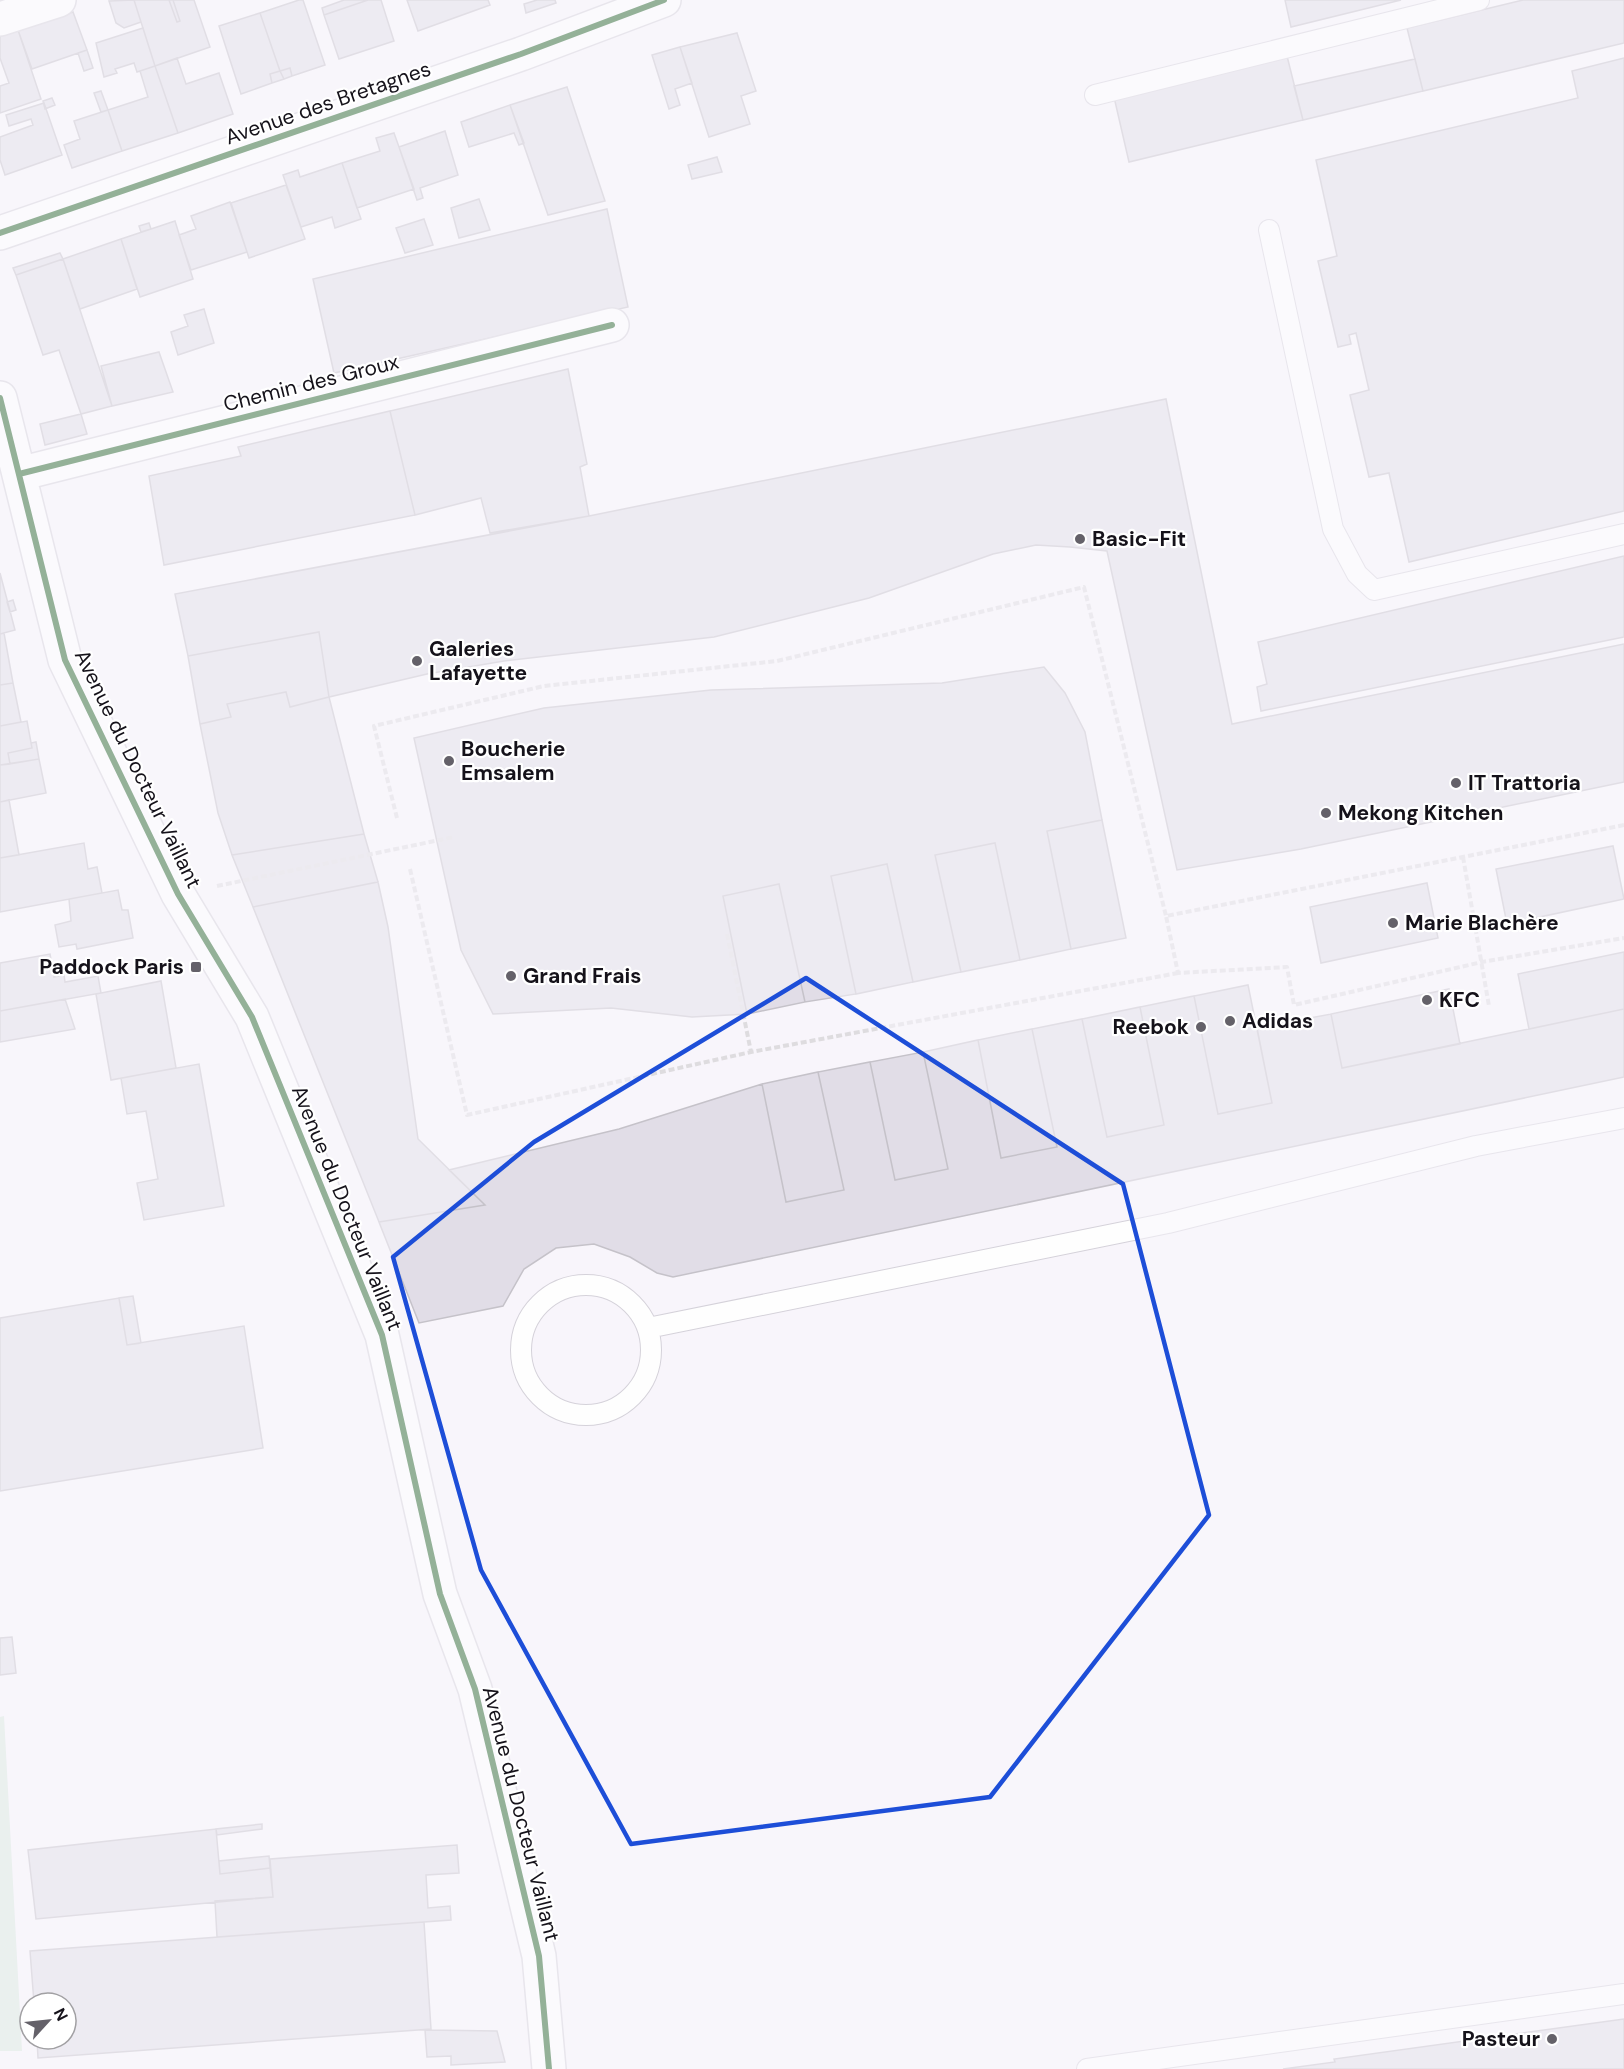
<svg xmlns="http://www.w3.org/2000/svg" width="1624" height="2069" viewBox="0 0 1624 2069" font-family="'DM Sans',sans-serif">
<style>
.green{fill:#d9e8de}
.building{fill:#e1dde7;stroke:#c5c2c9;stroke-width:1.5}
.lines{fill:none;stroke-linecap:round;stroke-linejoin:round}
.service-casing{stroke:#d5d2da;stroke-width:22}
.minor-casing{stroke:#d5d2da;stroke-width:36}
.path{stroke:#dedcdf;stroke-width:4;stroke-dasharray:6 3;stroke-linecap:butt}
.service{stroke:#fefefe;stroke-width:20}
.minor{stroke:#fefefe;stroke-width:33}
.cycleway-casing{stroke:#fff;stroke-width:10}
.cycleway{stroke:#1b5e20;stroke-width:6}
.marked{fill:none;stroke:#1d4ed8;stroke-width:4.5;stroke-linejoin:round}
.poi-dot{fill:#646169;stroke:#fff;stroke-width:2}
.labels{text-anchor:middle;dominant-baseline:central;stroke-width:4.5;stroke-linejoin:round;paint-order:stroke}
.street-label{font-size:21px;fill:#15121a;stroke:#fff}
.poi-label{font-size:21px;font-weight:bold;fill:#15121a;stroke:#fff;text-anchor:start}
</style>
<rect width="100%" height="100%" fill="#f8f5fb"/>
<path class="green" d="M4 1716 22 2051H0V1717Z"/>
<path class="building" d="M134 0H169L177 22 180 21 173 0H194L210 47 155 66Z
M134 0 141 22 124 28 116 23 109 1Z
M169 0H173L180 21 177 22Z
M299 0H303L325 65 292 76 290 68 280 71 260 13Z
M344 0H368L324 15 322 8Z
M368 0H381L394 41 339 59 324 15Z
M407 0H488L490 5 418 31Z
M537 0H555L556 3 526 13 524 4Z
M1285 0H1401L1291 27Z
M1523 0H1624V43L1423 91 1407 28Z
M73 12 87 50 32 69 18 30Z
M260 13 280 71 270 74 272 83 241 94 219 26Z
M143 28 155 66 137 72 134 63 115 69 117 73 104 77 96 43Z
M18 30 41 99 0 113V86L9 83 0 58V36Z
M737 33 756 91 741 96 750 124 709 137 680 47Z
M680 47 692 83 675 89 680 105 669 109 652 55Z
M87 50 93 68 84 71 78 53Z
M1287 56 1303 120 1129 162 1114 97Z
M177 58 186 84 219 73 233 114 178 133 155 66Z
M1624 58V511L1409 562 1389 473 1369 477 1350 395 1369 390 1356 333 1349 335 1351 344 1338 347 1318 261 1337 256 1316 160 1578 98 1572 71Z
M1415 59 1423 91 1303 120 1294 86Z
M155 66 178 133 122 151 108 110 148 97 140 71Z
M290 68 292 76 284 79 280 71Z
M280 71 284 79 272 83 270 74Z
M567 87 605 201 548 215 510 105Z
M101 91 108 110 101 112 94 93Z
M52 98 55 105 45 109 43 101Z
M44 103 62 155 5 175 0 160V137L33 125 31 119 9 126 6 115Z
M510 105 524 143 519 145 514 133 469 147 461 122Z
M108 110 122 151 72 168 64 145 80 139 74 121Z
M445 131 458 175 420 188 423 198 417 200 399 147Z
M394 133 414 189 357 208 342 163 380 151 376 138Z
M717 157 722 172 692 179 688 165Z
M342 163 361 219 335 228 332 217 301 227 283 175 298 170 300 177Z
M286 185 305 239 249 258 231 203Z
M479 199 490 230 459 238 451 208Z
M230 202 247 252 191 270 179 235 196 229 191 216Z
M607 209 628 307 334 373 313 279Z
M424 219 433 245 405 253 396 228Z
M175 221 193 279 140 297 121 239Z
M149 223 151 229 141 232 139 226Z
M121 239 137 289 80 309 63 259Z
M60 253 63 259 16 275 13 268Z
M63 259 112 406 81 414 59 350 43 355 16 275Z
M204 309 214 343 178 355 171 332 188 326 184 315Z
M159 352 173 392 112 406 101 366Z
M568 369 587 464 580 467 589 516 490 533 481 498 415 515 390 411Z
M1166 399 1232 724 1624 644V782L1301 849 1177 870 1107 551 1070 547 1036 545 993 554 869 598 714 637 504 661 427 674 329 697 319 632 188 656 175 594 589 516Z
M390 411 415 515 164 565 149 476 241 456 238 447Z
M81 414 87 434 45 445 40 424Z
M1624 556V637L1261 711 1257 687 1267 684 1258 642Z
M0 573 15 630 0 634Z
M13 600 16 610 10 612 7 602Z
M319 632 329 697 290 707 286 692 227 704 231 717 200 724 188 656Z
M4 633 13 683 0 685V634Z
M1044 667 1065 693 1085 732 1102 820 1047 831 1071 949 1020 960 995 843 935 855 961 972 913 982 887 864 831 876 856 994 805 1002 779 884 723 896 747 1014 692 1017 611 1008 493 1014 461 950 414 738 544 708 711 690 942 683Z
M13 683 21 722 0 726V685Z
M286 692 290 707 329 697 364 834 232 855 218 813 200 724 231 717 227 704Z
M27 721 32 748 8 753 10 764 0 765V726Z
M36 742 39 759 10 764 8 753 32 748 31 743Z
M39 759 46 793 0 802V765Z
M9 800 19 855 0 858V802Z
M1102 820 1126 938 1071 949 1047 831Z
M364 834 378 882 253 907 232 855Z
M84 843 88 869 97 867 102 893 0 912V858Z
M995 843 1020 960 961 972 935 855Z
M1613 846 1624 899 1507 924 1496 869Z
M887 864 913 982 856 994 831 876Z
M378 882 388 927 418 1139 485 1205 379 1222 253 907Z
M1427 883 1438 938 1321 963 1310 907Z
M779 884 805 1002 747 1014 723 896Z
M118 890 122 910H128L133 938 77 949 76 944 59 947 55 925 71 921 69 899Z
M1624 952V1009L1529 1029 1518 974Z
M50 954 54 977 64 975 65 982 98 976 101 993 0 1011V963Z
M161 981 176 1068 111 1080 96 994Z
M1248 985 1272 1103 1218 1114 1194 996Z
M1449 989 1460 1044 1342 1068 1331 1014Z
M1194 996 1218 1114 1272 1103 1257 1028 1331 1014 1342 1068 1624 1009V1077L673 1277 657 1273 630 1257 594 1244 556 1248 524 1269 503 1306 419 1323 379 1222 485 1205 449 1170 619 1129 762 1084 786 1202 844 1190 818 1072 870 1062 895 1180 948 1169 923 1052 978 1040 1001 1158 1057 1147 1032 1029 1082 1019 1107 1137 1164 1125 1140 1007Z
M65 999 75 1029 0 1042V1011Z
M1140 1007 1164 1125 1107 1137 1082 1019Z
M1032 1029 1057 1147 1001 1158 978 1040Z
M923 1052 948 1169 895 1180 870 1062Z
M199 1064 224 1206 144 1220 137 1183 158 1179 146 1111 127 1114 121 1078Z
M818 1072 844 1190 786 1202 762 1084Z
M133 1296 141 1343 127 1345 119 1298Z
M119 1298 127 1345 244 1326 263 1448 0 1491V1318Z
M12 1637 16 1673 0 1675V1638Z
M262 1824V1829L217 1835 216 1829Z
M216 1829 220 1874 270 1868 273 1897 36 1919 28 1850Z
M457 1845 459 1873 426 1875 428 1908 450 1906 451 1920 217 1937 215 1901 273 1897 270 1859Z
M269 1856 270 1868 220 1874 219 1861Z
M424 1922 431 2029 38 2058 37 2039H66V2003H34L30 1951Z
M1624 2019V2069H1283L1335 2062 1334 2059Z
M425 2030 497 2031 505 2062 451 2065V2056L427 2057Z"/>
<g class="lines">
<g class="service-casing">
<path id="service" d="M1095 95 1479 0
M1269 230 1333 529 1357 574 1374 590 1624 534
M521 1350a65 65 0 1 1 130 0a65 65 0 1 1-130 0Z
M648 1328 1168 1223 1476 1146 1624 1118
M1087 2069 1624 1994"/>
</g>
<g class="minor-casing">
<path id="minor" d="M0 19 59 0
M0 233 521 54 664 0
M0 398 65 660 178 894 252 1017 382 1335 440 1594 475 1689 539 1956 549 2069
M19 474 612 325"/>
</g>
<path class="path" d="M397 818 374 726 544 686 777 661 1084 587 1166 916
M1624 825 1166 916 1178 973 1287 967 1294 1005 1482 962 1624 938
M1463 857 1489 1006
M410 869 467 1115 751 1052 1178 973
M217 886 454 837
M727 934 751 1052"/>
<use href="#service" class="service"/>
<use href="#minor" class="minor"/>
<g class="cycleway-casing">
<path id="cycleway" d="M0 233 521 54 664 0
M0 398 65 660 178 894 252 1017 382 1335 440 1594 475 1689 539 1956 549 2069
M19 474 612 325"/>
</g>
<use href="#cycleway" class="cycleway"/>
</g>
<path d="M0 0H1624V2069H0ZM806 978 1123 1184 1209 1515 990 1797 631 1844 481 1570 393 1257 534 1142Z" fill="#f8f5fb" fill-opacity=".55" fill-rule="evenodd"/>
<path class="marked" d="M806 978 1123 1184 1209 1515 990 1797 631 1844 481 1570 393 1257 534 1142Z"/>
<g class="poi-dot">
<circle cx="1080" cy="539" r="6"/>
<circle cx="417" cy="661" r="6"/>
<circle cx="449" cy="761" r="6"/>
<circle cx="1456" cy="783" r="6"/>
<circle cx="1326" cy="813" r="6"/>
<circle cx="1393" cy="923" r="6"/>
<rect x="190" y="961" width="12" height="12" rx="3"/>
<circle cx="511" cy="976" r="6"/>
<circle cx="1427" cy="1000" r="6"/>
<circle cx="1230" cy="1021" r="6"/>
<circle cx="1201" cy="1027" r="6"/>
<circle cx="1552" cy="2039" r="6"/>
</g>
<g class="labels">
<g class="street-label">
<text transform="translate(328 103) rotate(-19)">Avenue des Bretagnes</text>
<text transform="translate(311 383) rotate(-14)">Chemin des Groux</text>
<text transform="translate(138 769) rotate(64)">Avenue du Docteur Vaillant</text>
<text transform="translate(347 1208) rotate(68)">Avenue du Docteur Vaillant</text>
<text transform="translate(521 1814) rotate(76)">Avenue du Docteur Vaillant</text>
</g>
<g class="poi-label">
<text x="1092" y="539">Basic-Fit</text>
<text x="429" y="649">Galeries<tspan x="429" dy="24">Lafayette</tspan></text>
<text x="461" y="749">Boucherie<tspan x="461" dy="24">Emsalem</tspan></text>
<text x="1468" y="783">IT Trattoria</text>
<text x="1338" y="813">Mekong Kitchen</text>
<text x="1405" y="923">Marie Blachère</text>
<text x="184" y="967" text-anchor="end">Paddock Paris</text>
<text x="523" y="976">Grand Frais</text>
<text x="1439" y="1000">KFC</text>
<text x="1242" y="1021">Adidas</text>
<text x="1189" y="1027" text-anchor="end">Reebok</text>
<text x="1540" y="2039" text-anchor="end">Pasteur</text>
</g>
</g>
<g transform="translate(48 2021) rotate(63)"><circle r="28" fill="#ffffff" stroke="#a1a0a3" stroke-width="1.5"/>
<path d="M0-4.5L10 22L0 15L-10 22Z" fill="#646169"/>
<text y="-9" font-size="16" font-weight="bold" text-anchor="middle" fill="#15121a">N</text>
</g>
</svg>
